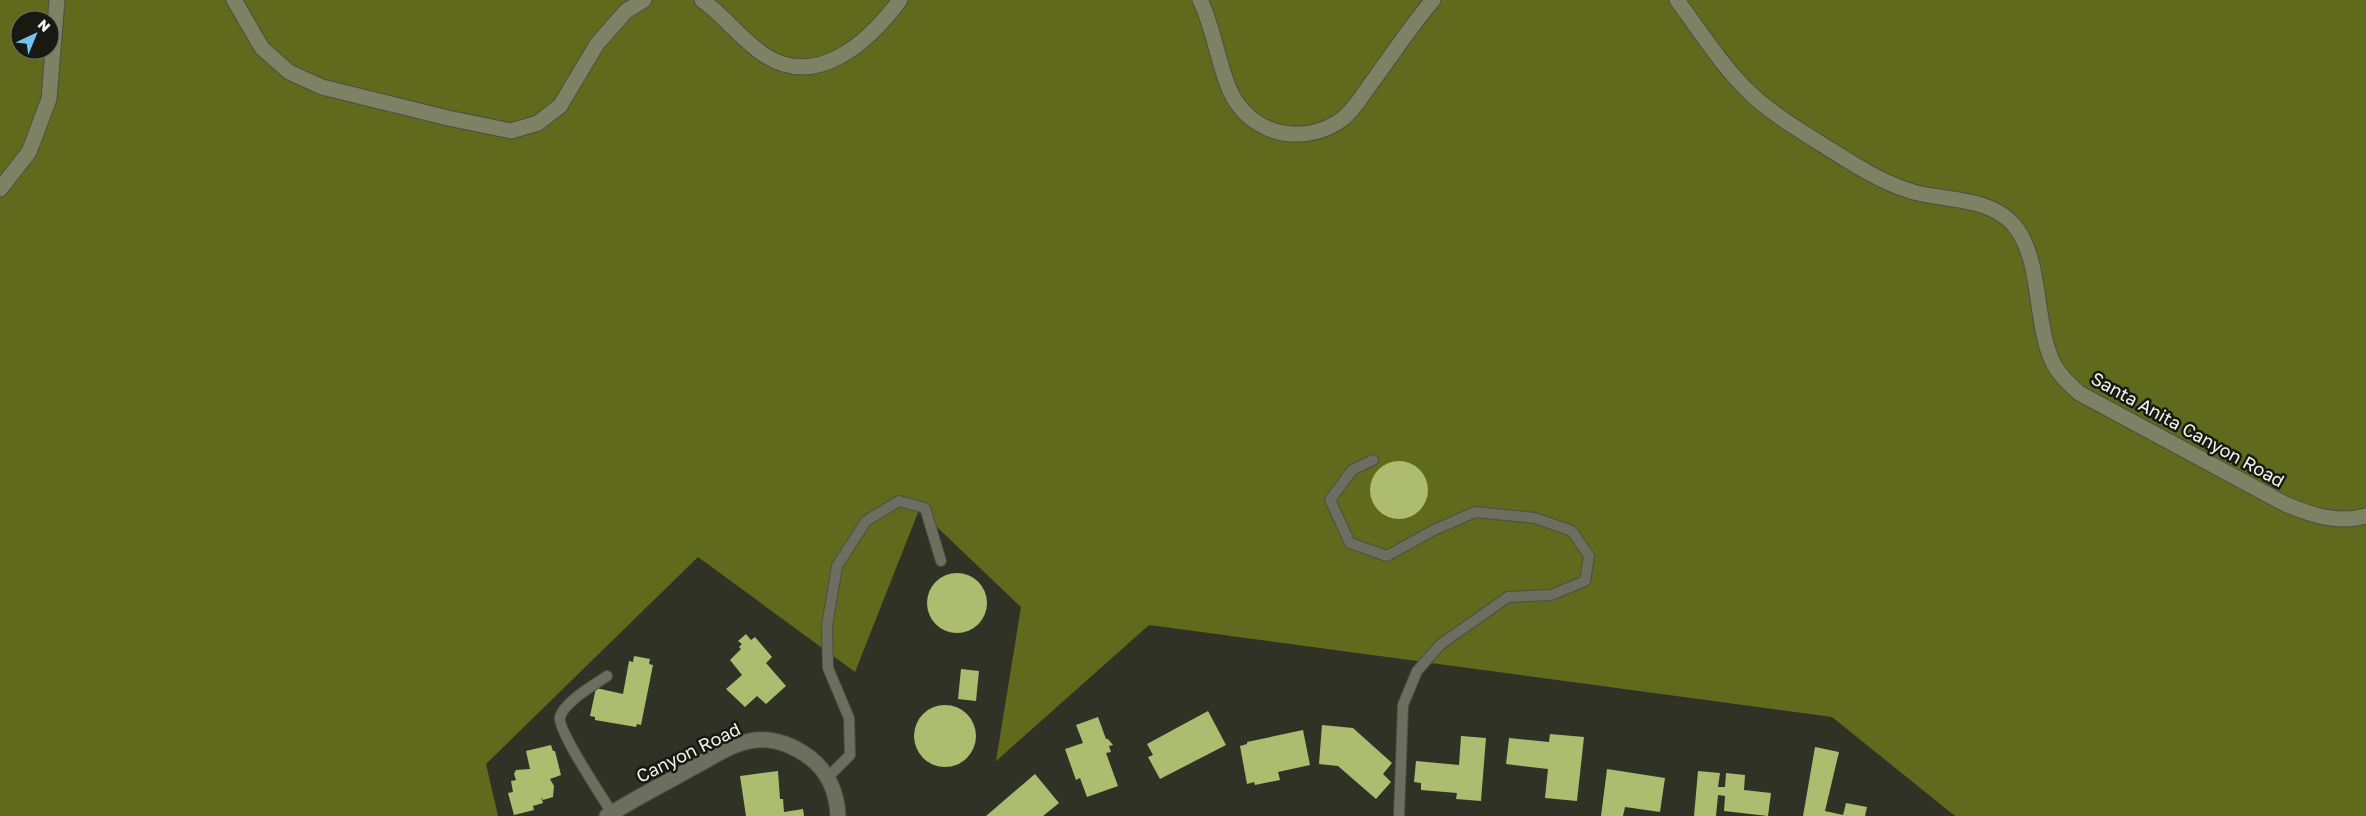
<svg xmlns="http://www.w3.org/2000/svg" width="2366" height="816" viewBox="0 0 2366 816" font-family="'Golos Text',sans-serif">
<style>
.forest{fill:#5f6a1d;fill-rule:evenodd}
.building{fill:#aebc70}
.lines{fill:none;stroke-linecap:round;stroke-linejoin:round}
.lane-casing{stroke:#4c4e43;stroke-width:12}
.street-casing{stroke:#4c4e43;stroke-width:17}
.secondary-casing{stroke:#4c4e43;stroke-width:17}
.lane{stroke:#6c6f60;stroke-width:10}
.street{stroke:#6c6f60;stroke-width:15}
.secondary{stroke:#7c8263;stroke-width:15}
.labels{text-anchor:middle;dominant-baseline:central;stroke-width:5;stroke-linejoin:round;paint-order:stroke}
.street-label{font-size:18px;fill:#f2f4eb;stroke:#181913}
</style>
<rect width="100%" height="100%" fill="#303225"/>
<path class="forest" d="M0 0H2366V816H1955L1832 717 1149 625 996 761 1021 607 919 510 855 672 698 557 486 764 498 816H0ZM20 20H50V50H20Z"/>
<path class="building" d="M1370 490a29 29 0 1 1 58 0a29 29 0 1 1-58 0Z
M927 603a30 30 0 1 1 60 0a30 30 0 1 1-60 0Z
M746 634 751 640 755 637 772 657 766 663 786 686 766 704 757 696 745 707 726 689 742 675 730 660 741 649 739 647 742 644 738 641Z
M634 656 650 659 649 664 653 665 641 725 637 724 636 727 595 720V717L590 716 596 688 623 694 629 661 633 662Z
M961 669 979 671 976 701 958 699Z
M914 736a31 31 0 1 1 62 0a31 31 0 1 1-62 0Z
M1208 711 1226 745 1160 779 1148 757 1153 755 1147 744Z
M1098 717 1106 739H1108L1113 745 1109 746 1111 752 1106 753 1118 786 1087 797 1080 778 1076 780 1065 749 1083 743 1076 725Z
M1322 725 1353 728 1392 763 1383 774 1391 782 1376 799 1338 766 1319 764Z
M1303 730 1310 765 1278 772 1280 780 1255 785 1254 782 1247 784 1240 746 1247 744V742Z
M1550 734 1584 737 1577 801 1545 798 1548 769 1506 764 1509 738 1549 742Z
M1461 736 1486 738 1481 801 1456 799 1457 793 1421 790V783L1414 782 1416 761 1459 765Z
M551 745 553 751H555L561 775 550 779 554 786 553 797 543 800 541 797 543 803 533 806 534 810 514 815 508 793 513 792 511 781 516 780 514 774 516 770 530 769 526 751Z
M1815 747 1839 752 1825 811 1843 815 1846 803 1867 807 1865 816H1803Z
M1607 769 1665 778 1660 812 1625 807 1623 816H1601Z
M778 771 780 799H783L784 812 803 809 804 816H746L740 776Z
M1698 771 1720 773 1718 787H1725L1726 773 1745 775 1744 790 1771 793 1768 816 1724 811 1725 796 1718 795 1716 816H1694Z
M1035 774 1059 803 1043 816H986Z"/>
<g class="lines">
<g class="lane-casing">
<path id="lane" d="M1373 460 1352 470 1330 500 1350 543 1387 556 1432 531 1475 512 1535 518 1572 531 1589 556 1585 581 1551 595 1508 597 1441 644 1417 671 1403 705 1399 816
M607 676C594 685 564 702 560 717 557 730 603 798 612 813
M827 778 850 755 849 718 828 668 827 626 837 566 866 521 899 501 925 508 941 561"/>
</g>
<g class="street-casing">
<path id="street" d="M607 816C634 799 662 785 690 769 710 759 733 742 756 740 775 738 794 746 809 757 828 771 837 793 838 816"/>
</g>
<g class="secondary-casing">
<path id="secondary" d="M234 0 262 48 289 72 322 87 448 118 511 131 538 123 560 106 597 44 626 11 644 0
M702 0C725 16 742 41 766 56 819 89 870 40 900 0
M1200 0C1216 31 1220 82 1239 106 1250 120 1266 130 1283 133 1302 136 1321 133 1338 122 1352 113 1362 96 1372 82 1392 55 1411 26 1433 0
M1677 0C1700 31 1722 66 1750 93 1772 114 1798 129 1823 145 1850 162 1877 180 1907 190 1941 202 1986 195 2013 224 2042 257 2034 318 2051 358 2057 373 2068 383 2079 393L2285 504C2312 515 2337 524 2366 516
M0 189 29 152 49 99 57 0"/>
</g>
<use href="#lane" class="lane"/>
<use href="#street" class="street"/>
<use href="#secondary" class="secondary"/>
</g>
<g class="labels">
<g class="street-label">
<text transform="translate(2188 429) rotate(29)">Santa Anita Canyon Road</text>
<text transform="translate(688 752) rotate(-26)">Canyon Road</text>
</g>
</g>
<g transform="translate(35 35) rotate(44)"><circle r="24" fill="#181913" stroke="#6f7169"/>
<path d="M0-4L9 19L0 12L-9 19Z" fill="#72c1f5"/>
<text y="-8" font-size="14" font-weight="bold" text-anchor="middle" fill="#f2f4eb">N</text>
</g>
</svg>
